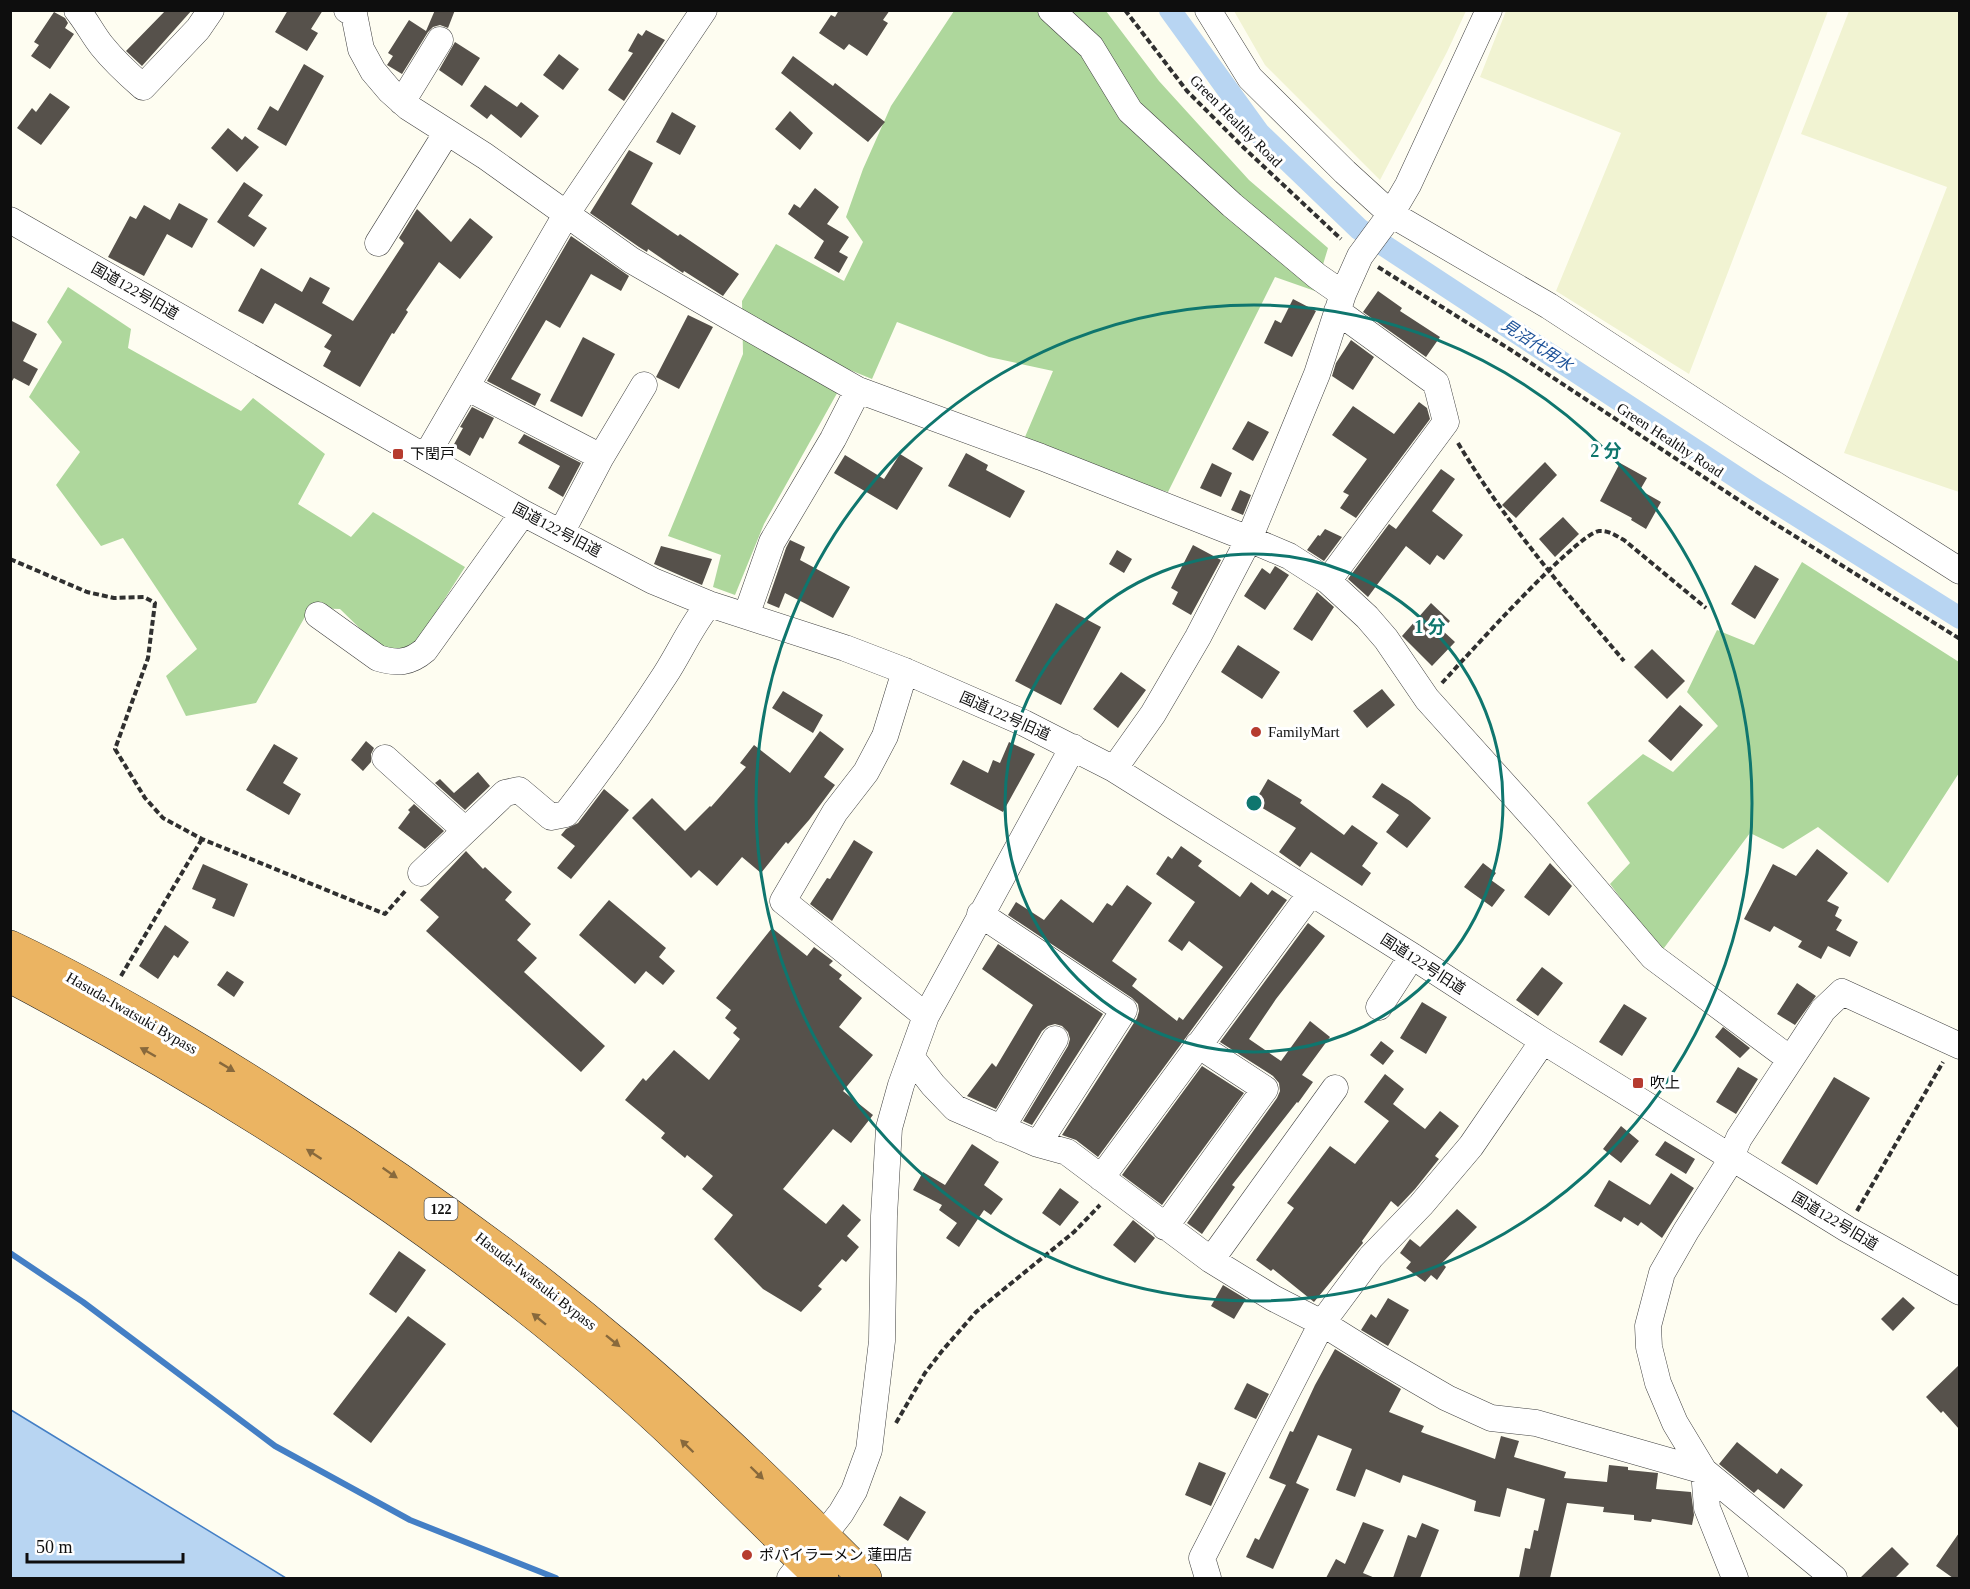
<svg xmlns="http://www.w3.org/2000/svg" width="1970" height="1589" viewBox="0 0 1970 1589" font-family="'Times New Roman','Noto Sans JP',serif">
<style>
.farmland{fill:#f1f3d2}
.forest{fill:#aed79c}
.water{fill:#b8d5f2;stroke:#447fc5;stroke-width:1.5}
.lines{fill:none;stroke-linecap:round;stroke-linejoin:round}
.stream{stroke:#447fc5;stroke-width:6}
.canal{stroke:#b8d5f2;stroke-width:22}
.building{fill:#56514b}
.minor-casing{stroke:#414141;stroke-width:27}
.highway-casing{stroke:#1f1f1f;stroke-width:34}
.path{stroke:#303030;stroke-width:4;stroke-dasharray:6 3;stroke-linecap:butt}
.minor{stroke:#fff;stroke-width:26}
.highway{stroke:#ebb462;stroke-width:33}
.oneway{fill:#88693c}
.ring{fill:none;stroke:#0f766e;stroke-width:3}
.poi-dot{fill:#b63b2f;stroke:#fff;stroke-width:2}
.labels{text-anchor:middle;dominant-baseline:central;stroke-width:6;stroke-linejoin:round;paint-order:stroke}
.shield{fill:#fff;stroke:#565656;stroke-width:1.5}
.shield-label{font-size:14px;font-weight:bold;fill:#0e0e0e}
.street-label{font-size:15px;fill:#0e0e0e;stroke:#fff}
.poi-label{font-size:15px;fill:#0e0e0e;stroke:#fff;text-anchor:start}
.water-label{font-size:16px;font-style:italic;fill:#1f5399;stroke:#fff}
.centre{fill:#0f766e;stroke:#fff;stroke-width:3}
.ring-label{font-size:18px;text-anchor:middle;font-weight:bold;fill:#0f766e;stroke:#fff;stroke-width:6;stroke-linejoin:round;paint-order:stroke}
</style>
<rect width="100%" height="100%" fill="#fefdf1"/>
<path class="farmland" d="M1234 11H1466L1447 52 1380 180 1265 65Z
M1506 11H1828L1689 374 1556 291 1621 133 1480 77Z
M1849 11H1959V492L1844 453 1947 187 1801 134Z"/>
<path class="forest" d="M1032 10 1106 11 1159 81 1249 180 1328 248 1315 291 1275 277 1168 492 1097 471 1025 437 1053 371 989 357 897 322 872 379 850 370 764 524 735 595 713 587 721 555 668 536 743 354 742 301 776 244 844 281 863 242 846 217 863 169 891 106 954 11Z
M68 287 131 329 128 348 241 411 253 398 325 454 298 504 351 537 373 512 465 567 419 639 406 652 380 648 340 609 310 608 256 703 186 716 166 676 197 649 123 538 101 546 56 485 80 452 29 397 62 342 47 322Z
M1802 562 1959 662V773L1888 883 1818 827 1783 849 1750 833 1661 952 1610 884 1630 863 1587 803 1643 754 1673 772 1718 726 1687 692 1717 630 1754 645Z"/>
<path class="water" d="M11 1410 286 1578H11Z"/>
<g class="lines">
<path class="stream" d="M10 1253 83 1302 275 1446 410 1520 556 1578"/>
<path class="canal" d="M1170 10 1259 133 1359 229 1756 490 1960 618"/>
</g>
<path class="building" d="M166 10H192L142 66 126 51Z
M288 10H323L311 29 318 33 307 51 275 32Z
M435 10H455L448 28 440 25 433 27 428 32 402 74 387 65 393 56 388 53 409 20 426 31Z
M839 10H890L883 20 888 23 867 56 849 44 844 50 819 33 831 15 835 17Z
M54 12 65 18 68 23 65 28 74 34 50 69 31 56 39 45 34 42Z
M646 30 665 40 624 101 608 90 633 53 628 51 638 33 642 36Z
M455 42 480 58 462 86 439 70Z
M559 54 579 69 563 90 543 75Z
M793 56 833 86 835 83 885 122 868 142 781 73Z
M304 64 324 76 286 146 257 129 270 106 278 111Z
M485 85 517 107 521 102 539 116 521 138 491 114 487 119 470 106Z
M50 93 70 107 41 145 17 128 32 108 36 112Z
M790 111 813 133 800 150 775 129Z
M672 112 696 126 680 155 656 142Z
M228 128 242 140 245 136 259 147 237 172 211 148Z
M629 150 653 163 631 204 678 236 680 234 739 274 723 296 684 271 683 273 677 269 648 249 647 252 639 247 590 213Z
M244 182 263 195 248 216 267 228 254 247 217 222Z
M815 188 839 207 827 224 849 237 839 252 848 257 839 273 814 258 824 241 788 214 794 204 800 208Z
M179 203 208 219 192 248 167 234 144 276 108 257 130 216 136 219 144 205 170 220Z
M417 209 451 242 470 218 493 237 460 279 439 262 406 310 408 312 394 334 392 333 360 387 323 366 331 351 324 347 332 335 275 303 263 324 238 311 261 268 302 292 310 277 330 288 322 303 353 321 404 243 399 238Z
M571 236 629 276 621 291 591 274 560 328 546 320 511 379 541 394 535 406 487 381Z
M1378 291 1402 308 1400 311 1440 337 1426 357 1363 312Z
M1293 299 1316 311 1292 357 1264 343 1275 320 1281 323Z
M688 315 713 327 679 389 656 377Z
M10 320 37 334 23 361 38 369 29 386 14 378 10 384Z
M583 337 615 354 582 417 550 401Z
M1351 340 1374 357 1353 390 1332 376 1336 363Z
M1419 402 1427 408 1430 419 1356 518 1340 508 1349 495 1343 492 1367 459 1332 435 1353 406 1394 434Z
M472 407 494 418 483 439 480 437 470 456 453 446 463 428 460 427Z
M1248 421 1269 432 1253 461 1232 449Z
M524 434 581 463 563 497 548 488 560 466 518 443Z
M966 453 988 465 986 470 1025 491 1010 518 948 486Z
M900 454 923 468 897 510 834 473 845 455 884 479Z
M1545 462 1557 475 1516 518 1502 505Z
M1212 463 1232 473 1221 497 1200 488Z
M1620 463 1647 478 1640 490 1661 502 1646 529 1631 520 1632 518 1600 501Z
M1441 469 1455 479 1432 511 1463 535 1444 560 1437 555 1430 565 1406 546 1368 597 1348 579 1389 524 1396 529Z
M1240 490 1251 495 1243 515 1231 510Z
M1563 517 1579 534 1555 557 1539 539Z
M1325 529 1342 537 1324 561 1307 550 1318 535 1320 536Z
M790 540 805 547 800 560 850 587 833 618 785 593 779 608 767 603 786 548Z
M1193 545 1221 560 1191 615 1172 604 1178 592 1171 588Z
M661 546 712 559 702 585 654 564Z
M1117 550 1132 559 1124 573 1109 564Z
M1755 565 1779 579 1755 619 1731 604Z
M1275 566 1289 575 1265 610 1244 596 1262 568 1270 574Z
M1317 592 1334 607 1312 641 1293 629Z
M1056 603 1101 627 1061 705 1015 681Z
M1431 603 1450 621 1442 630 1455 642 1432 666 1402 636Z
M1238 645 1280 672 1262 699 1221 672Z
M1652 649 1685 681 1667 699 1634 667Z
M1121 672 1146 690 1118 728 1093 709Z
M1382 689 1395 705 1367 728 1353 711Z
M783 691 823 715 813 733 772 708Z
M1680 705 1703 725 1671 761 1648 741Z
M820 731 844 749 824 777 835 785 809 820 788 844 786 842 761 873 742 857 717 886 699 870 691 878 632 818 652 798 685 831 710 806 711 807 746 767 740 763 754 745 790 773Z
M366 741 374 748 371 754V762L363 771 351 760Z
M1009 742 1035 754 1003 812 950 784 963 760 988 773 993 760 1000 763Z
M274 744 298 758 283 783 301 794 289 815 246 790Z
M478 772 490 786 465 810 435 783 440 779 454 793Z
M1268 779 1302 800 1300 803 1344 835 1352 825 1378 843 1362 866 1371 873 1362 886 1311 852 1300 867 1279 852 1296 828 1254 803Z
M1382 783 1410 801 1431 818 1407 848 1386 832 1399 815 1372 797Z
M604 789 629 810 571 879 557 868 575 846 561 835 566 829 578 823Z
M414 804 444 831 425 849 398 828 410 812 408 810Z
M854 840 873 852 832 921 810 904 827 878 830 879Z
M1181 846 1202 861 1198 866 1240 897 1251 882 1268 895 1272 890 1287 900 1098 1157 1076 1140 1062 1135 1137 1018 1139 1011 1138 1004 1132 998 1008 915 1016 902 1044 920 1061 899 1093 923 1107 903 1112 906 1127 885 1152 903 1112 961 1137 979 1132 986 1177 1021 1179 1017 1183 1020 1223 967 1189 941 1182 951 1168 941 1195 902 1156 874 1168 856 1172 859Z
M1817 849 1848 873 1827 901 1839 907 1835 916 1842 920 1836 930 1858 942 1850 957 1828 946 1821 959 1798 947 1802 941 1774 926 1770 932 1744 919 1773 864 1796 876Z
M466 851 483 869 485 867 512 892 505 900 531 924 517 940 537 958 524 972 605 1046 581 1072 426 931 439 917 420 900Z
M1483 863 1496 873 1491 880 1505 890 1492 907 1464 887Z
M1550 863 1572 886 1549 916 1524 897Z
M203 864 248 884 234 917 212 908 216 899 192 889Z
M609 900 666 948 659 957 675 971 663 985 646 971 635 984 579 935Z
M1308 923 1325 936 1276 999 1249 1039 1281 1061 1310 1021 1330 1037 1302 1075 1313 1082 1298 1103 1297 1102 1232 1185 1235 1187 1202 1234 1187 1223 1277 1098 1280 1091 1279 1083 1273 1076 1220 1042Z
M165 925 189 942 178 958 174 955 158 979 139 966Z
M772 928 807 956 814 947 833 961 829 965 842 975 839 979 862 998 839 1027 873 1055 843 1091 873 1115 851 1143 833 1129 783 1189 826 1224 843 1204 861 1220 847 1236 859 1247 846 1262 842 1259 818 1286 822 1289 801 1312 763 1289 714 1239 733 1215 702 1189 713 1176 687 1155 685 1158 661 1138 665 1133 625 1100 643 1078 646 1081 674 1050 709 1080 740 1039 733 1033 737 1028 725 1018 731 1010 716 998Z
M998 944 1103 1014 1032 1125 1023 1121 1068 1046 1070 1039 1068 1032 1062 1026 1055 1024 1048 1026 1042 1031 996 1109 967 1096 992 1063 996 1067 1033 1005 982 969Z
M1542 967 1563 983 1538 1016 1516 1000Z
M227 971 244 982 234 997 217 985Z
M1797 983 1816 996 1795 1025 1777 1014Z
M1422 1002 1447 1017 1426 1054 1400 1038Z
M1624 1004 1647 1018 1622 1056 1599 1042Z
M1723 1027 1750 1048 1740 1058 1715 1037Z
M1381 1041 1394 1051 1383 1065 1370 1055Z
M1202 1066 1244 1093 1162 1205 1122 1175Z
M1738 1067 1758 1079 1736 1114 1716 1102Z
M1385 1074 1404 1089 1393 1104 1425 1129 1440 1111 1459 1126 1435 1156 1439 1159 1415 1189 1398 1207 1391 1201 1362 1241 1363 1243 1314 1302 1273 1269 1271 1271 1256 1260 1294 1208 1287 1203 1330 1146 1355 1164 1389 1121 1364 1102Z
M1834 1077 1870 1098 1817 1185 1781 1163Z
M1621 1126 1639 1141 1621 1163 1603 1149Z
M1665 1141 1695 1159 1686 1174 1655 1155Z
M972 1144 999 1162 984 1185 1003 1199 991 1215 984 1210 959 1247 946 1238 957 1223 939 1210 942 1205 913 1190 923 1172 945 1185Z
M1671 1173 1694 1188 1662 1238 1641 1222 1638 1226 1624 1217 1621 1222 1594 1206 1609 1180 1650 1205Z
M1060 1188 1079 1202 1060 1226 1042 1213Z
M1457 1209 1477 1227 1442 1263 1446 1267 1437 1280 1431 1275 1425 1282 1406 1268 1411 1262 1400 1253 1410 1239 1420 1247Z
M1133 1220 1155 1238 1135 1263 1113 1245Z
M399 1251 426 1270 396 1313 369 1294Z
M1223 1285 1246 1299 1234 1319 1211 1306Z
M1903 1297 1915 1308 1893 1331 1881 1319Z
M1388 1298 1409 1310 1388 1346 1361 1330 1371 1314 1376 1318Z
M408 1316 446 1344 371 1443 333 1414Z
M1335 1349 1401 1389 1389 1412 1424 1426 1421 1432 1495 1459 1501 1436 1519 1441 1514 1457 1566 1472 1564 1478 1607 1482 1609 1465 1628 1467V1470L1658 1473 1656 1489 1691 1492 1694 1515 1692 1525 1652 1519 1651 1522 1634 1520V1515L1603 1512 1604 1507 1567 1503 1550 1578H1519L1525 1548 1530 1549 1534 1530 1538 1531 1545 1499 1507 1488 1500 1517 1474 1511 1476 1501 1403 1475 1400 1483 1366 1469 1355 1497 1336 1490 1352 1449 1318 1435 1296 1483 1309 1489 1273 1569 1246 1557 1255 1538 1259 1540 1286 1485 1269 1478 1290 1431 1293 1432 1315 1385Z
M1959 1365V1429L1943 1411 1941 1413 1926 1397Z
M1247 1383 1269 1394 1256 1419 1234 1409Z
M1737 1442 1777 1474 1781 1468 1803 1485 1784 1509 1758 1489 1754 1493 1719 1464Z
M1199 1462 1226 1473 1211 1506 1185 1495Z
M900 1496 926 1512 908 1541 883 1525Z
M1363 1522 1384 1530 1363 1573 1375 1578H1326L1336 1559 1345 1564Z
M1422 1523 1439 1530 1420 1578H1393L1408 1535 1416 1538Z
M1959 1533V1578H1953L1936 1566Z
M1892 1547 1909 1564 1895 1578H1860Z"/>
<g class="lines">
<g class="minor-casing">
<path id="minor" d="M77 10C87 22 93 35 102 46 114 61 128 74 143 87L198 29 211 10
M347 10 354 14 361 49 373 71 390 91 408 107 485 156 631 260 728 316 858 390 1041 457 1249 539 1289 556 1328 581 1367 617 1386 639 1427 699 1544 829 1653 957 1790 1059
M1051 10 1091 47 1130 111 1232 205 1317 276 1343 294
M1208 10 1250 78 1345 172 1391 214 1549 306 1737 429 1960 571
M402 102 440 40
M10 220 523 513 653 581 709 604 845 648 905 671 1024 723 1114 769 1412 956 1543 1041 1847 1229 1960 1292
M378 243 447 132
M466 387 601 457 561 533
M426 456 567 213 704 10
M601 457 644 385
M1328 581 1446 422 1436 383 1337 311
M318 615 378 658C397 664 410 663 425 650L523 513
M746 616 772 542 833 439 858 390
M905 671 885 736 866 772 835 812 783 901 926 1016
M385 758 465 830
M1114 769 1153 714 1198 637 1249 539 1317 374 1343 294 1360 256 1391 214 1408 185 1489 10
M421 873 505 793 519 790 551 817 566 814C601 769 634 723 665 675 680 652 691 626 709 604
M980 914 1124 1010 1038 1144
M1379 1007 1412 956
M912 1058 933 1085 955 1108 1038 1144 1067 1152 1211 1260 1273 1298 1322 1323 1378 1358 1447 1398 1491 1418 1536 1423 1704 1471 1707 1508 1735 1578
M1001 1129 1055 1039
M1101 1178 1311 893
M1165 1227 1265 1089 1198 1045
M1211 1260 1335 1088
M790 1578 841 1513 854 1491 869 1450 882 1341 884 1216 889 1128 901 1085 926 1016 1073 747
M1208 1578 1202 1558 1322 1323 1371 1257 1421 1205 1471 1146 1543 1041
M1834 1578 1704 1471 1675 1423 1658 1383 1649 1347 1648 1326 1662 1273 1686 1231 1726 1168 1739 1138 1823 1010 1842 992 1960 1046"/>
</g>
<g class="highway-casing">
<path id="highway" d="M10 947C107 993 200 1049 290 1107 406 1181 518 1261 623 1350 708 1422 787 1500 865 1578
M10 976C223 1089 429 1219 612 1378 685 1441 752 1511 822 1578"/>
</g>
<path class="path" d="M1125 10 1187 91 1244 148 1341 239
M1378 267 1511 350 1769 520 1960 639
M1458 443C1505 522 1565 591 1624 661
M10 559 87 592 114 598 144 597 155 603 148 658 115 749 145 798 163 818 202 839 385 914 407 889
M1442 683C1465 658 1575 535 1599 531 1609 530 1616 536 1624 540L1706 608
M121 976 202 839
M1857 1211 1943 1062
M896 1423 925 1373 942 1351 976 1312 1074 1232 1100 1205"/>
<use href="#minor" class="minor"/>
<use href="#highway" class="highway"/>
</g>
<defs><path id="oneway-solid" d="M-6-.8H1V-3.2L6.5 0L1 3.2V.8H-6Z" transform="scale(1.5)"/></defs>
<g class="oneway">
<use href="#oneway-solid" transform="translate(148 1052) rotate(-150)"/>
<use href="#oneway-solid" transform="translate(227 1067) rotate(31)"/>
<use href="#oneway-solid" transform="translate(314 1154) rotate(-147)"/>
<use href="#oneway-solid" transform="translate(390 1173) rotate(35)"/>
<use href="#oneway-solid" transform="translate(539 1319) rotate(-141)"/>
<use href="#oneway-solid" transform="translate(613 1341) rotate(39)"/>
<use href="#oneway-solid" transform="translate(687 1446) rotate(-136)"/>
<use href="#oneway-solid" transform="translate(757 1473) rotate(44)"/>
</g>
<g class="ring">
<circle cx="1254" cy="803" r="249"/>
<circle cx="1254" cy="803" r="498"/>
</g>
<g class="poi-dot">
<rect x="392" y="448" width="12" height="12" rx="3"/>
<circle cx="1256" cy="732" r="6"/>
<rect x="1632" y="1077" width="12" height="12" rx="3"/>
<circle cx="747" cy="1555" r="6"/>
</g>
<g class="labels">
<rect class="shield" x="424.5" y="1198" width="33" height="22" rx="4.5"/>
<g class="shield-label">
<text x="441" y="1209">122</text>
</g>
<g class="street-label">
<text transform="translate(1236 121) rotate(45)">Green Healthy Road</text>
<text transform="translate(135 291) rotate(30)">国道122号旧道</text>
<text transform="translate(1670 440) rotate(33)">Green Healthy Road</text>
<text transform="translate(557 530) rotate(28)">国道122号旧道</text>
<text transform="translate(1005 716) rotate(24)">国道122号旧道</text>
<text transform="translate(1423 964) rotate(33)">国道122号旧道</text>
<text transform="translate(132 1013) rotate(30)">Hasuda-Iwatsuki Bypass</text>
<text transform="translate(1835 1221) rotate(31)">国道122号旧道</text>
<text transform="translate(536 1281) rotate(38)">Hasuda-Iwatsuki Bypass</text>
</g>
<g class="poi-label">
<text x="410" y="454">下閏戸</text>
<text x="1268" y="732">FamilyMart</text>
<text x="1650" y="1083">吹上</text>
<text x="759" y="1555">ポパイラーメン 蓮田店</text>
</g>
<g class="water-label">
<text transform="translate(1537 345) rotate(33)">見沼代用水</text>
</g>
</g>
<circle cx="1254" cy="803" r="9" class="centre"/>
<g class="ring-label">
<text x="1606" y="457">2 分</text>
<text x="1430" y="633">1 分</text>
</g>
<rect width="1970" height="1589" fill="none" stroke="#0e0e0e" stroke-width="24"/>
<path d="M27 1553v9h156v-9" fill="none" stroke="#0e0e0e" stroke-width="3"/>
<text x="36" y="1553" font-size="18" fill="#0e0e0e" stroke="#ffffff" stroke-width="4.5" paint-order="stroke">50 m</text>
</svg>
